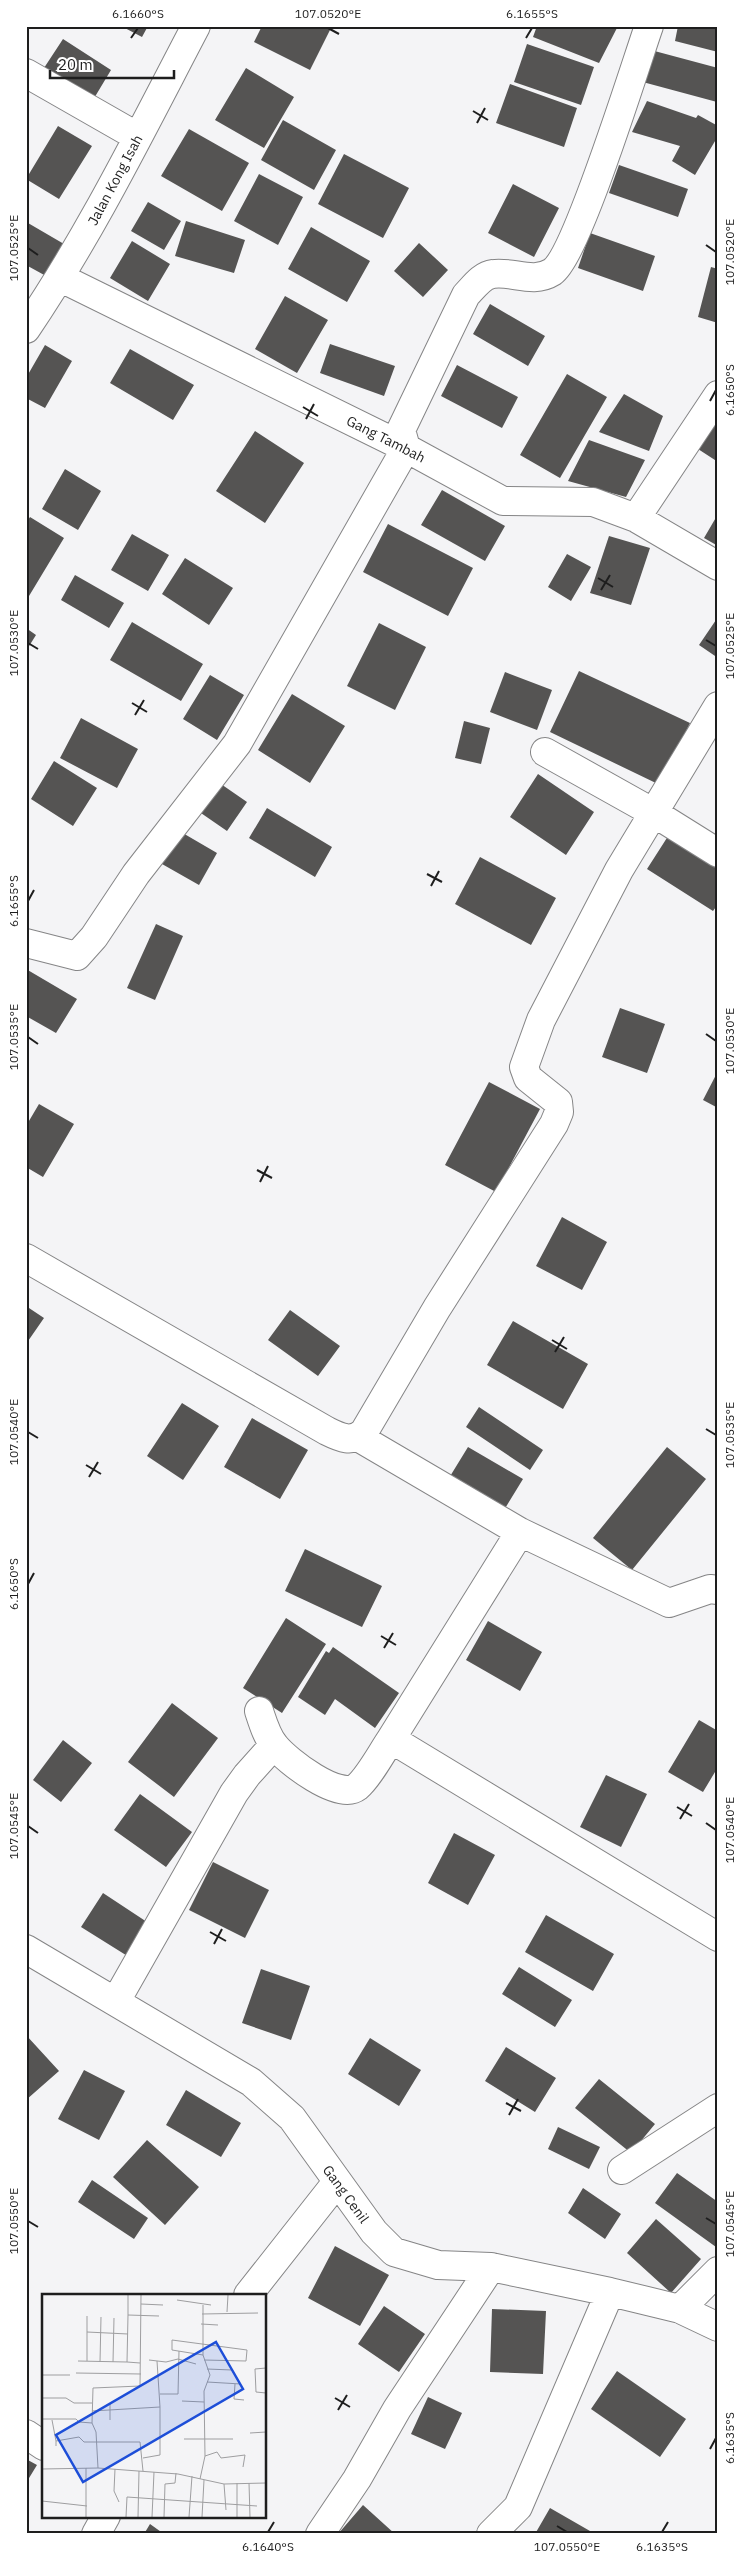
<svg xmlns="http://www.w3.org/2000/svg" width="744" height="2560" viewBox="0 0 744 2560" font-family="'IBM Plex Sans',sans-serif">
<style>
.building{fill:#555453}
.lines{fill:none;stroke-linecap:round;stroke-linejoin:round}
.minor-casing{stroke:#858586;stroke-width:30}
.minor{stroke:#fff;stroke-width:28}
.ticks{fill:none;stroke:#1e1e1e;stroke-width:2}
.labels{text-anchor:middle;dominant-baseline:central;stroke-width:5;stroke-linejoin:round;paint-order:stroke}
.street-label{font-size:14px;fill:#1e1e1e;stroke:#fff}
.inset-road{fill:none;stroke:#9e9ea0;stroke-width:1}
.view{fill:#1d4ed8;fill-opacity:0.15;stroke:#1d4ed8;stroke-width:2.5}
.inset-edge{fill:none;stroke:#1e1e1e;stroke-width:2.5}
.neatline{fill:none;stroke:#1e1e1e;stroke-width:2}
.ticks-label{font-size:12px;text-anchor:middle;fill:#1e1e1e}
</style>
<rect width="100%" height="100%" fill="#f4f4f6"/>
<path class="building" d="M121 26H148L142 37Z
M262 26H332L310 70 254 42Z
M537 26H618L599 63 533 37Z
M678 26H718V52L675 41Z
M63 39 111 70 93 100 44 68Z
M527 44 594 67 581 105 514 82Z
M647 49 718 68 717 102 639 81Z
M246 68 294 97 264 148 215 120Z
M510 84 577 108 564 147 496 123Z
M647 101 696 118 698 115 718 126V136L695 175 672 161 680 146 632 132Z
M283 120 336 150 314 190 261 160Z
M58 126 92 146 59 199 26 179Z
M189 129 249 163 222 211 161 176Z
M344 154 409 188 383 238 318 204Z
M619 165 688 189 678 217 609 193Z
M259 174 303 197 278 245 234 221Z
M513 184 559 208 534 257 488 233Z
M148 202 181 221 164 250 131 231Z
M186 221 245 240 234 273 175 256Z
M28 223 64 244 46 276 26 265Z
M311 227 370 261 347 302 288 269Z
M590 233 655 256 643 291 578 268Z
M132 241 170 264 148 301 110 278Z
M419 243 448 270 423 297 394 271Z
M711 267 718 269V323L698 317Z
M285 296 328 320 297 373 255 349Z
M490 304 545 336 528 366 473 334Z
M330 344 395 366 384 396 320 373Z
M45 345 72 361 45 408 26 398V378Z
M130 349 194 385 173 420 110 383Z
M457 365 518 397 502 428 441 396Z
M567 374 607 397 560 478 520 455Z
M624 394 663 416 649 451 599 432Z
M718 420V462L698 449Z
M255 431 304 463 265 523 216 491Z
M589 440 645 460 626 497 568 481Z
M65 469 101 491 78 530 42 509Z
M442 490 505 526 485 561 421 525Z
M718 514V546L704 538Z
M30 517 64 538 26 601V523Z
M388 524 473 568 448 616 363 572Z
M132 534 169 555 148 591 111 570Z
M609 536 650 548 631 605 590 593Z
M567 554 591 567 571 601 548 587Z
M185 558 233 588 209 625 162 594Z
M75 575 124 603 109 628 61 600Z
M718 617V658L699 645Z
M132 622 203 664 181 701 110 660Z
M379 623 426 647 395 710 347 686Z
M26 628 36 635 26 651Z
M579 671 690 723 660 785 550 732Z
M505 672 552 690 537 730 490 712Z
M210 675 244 695 217 740 183 719Z
M292 694 345 726 310 783 258 750Z
M81 718 138 749 117 788 60 758Z
M464 721 490 728 481 764 455 758Z
M54 761 97 788 73 826 31 799Z
M538 774 594 812 566 855 510 817Z
M218 782 247 802 227 831 198 811Z
M267 808 332 847 315 877 249 838Z
M672 830 718 860V904L713 911 647 869Z
M181 832 217 853 199 885 162 864Z
M480 857 556 898 531 945 455 904Z
M156 924 183 936 155 1000 127 988Z
M26 969 77 999 56 1033 26 1016Z
M620 1008 665 1024 647 1073 602 1057Z
M718 1071V1108L703 1100Z
M489 1082 540 1109 496 1192 445 1165Z
M39 1104 74 1124 43 1177 26 1167V1126Z
M562 1217 607 1242 582 1290 536 1266Z
M26 1306 44 1318 26 1344Z
M290 1310 340 1346 318 1376 268 1340Z
M513 1321 588 1364 563 1409 487 1365Z
M182 1403 219 1426 183 1480 147 1456Z
M479 1407 543 1450 530 1470 466 1427Z
M252 1418 308 1450 280 1499 224 1467Z
M468 1447 523 1479 504 1510 449 1478Z
M667 1447 706 1479 632 1570 593 1538Z
M305 1549 382 1586 362 1627 285 1591Z
M286 1618 326 1644 282 1713 243 1688Z
M488 1621 542 1652 520 1691 466 1660Z
M333 1647 399 1693 375 1728 335 1699 325 1715 298 1697 326 1651 329 1653Z
M172 1703 218 1738 174 1797 128 1762Z
M699 1720 718 1731V1767L703 1792 668 1772Z
M63 1740 92 1763 61 1802 33 1780Z
M606 1775 647 1794 621 1847 580 1827Z
M140 1794 192 1832 166 1867 114 1830Z
M454 1833 495 1855 468 1905 428 1883Z
M213 1862 269 1890 245 1938 189 1910Z
M103 1893 150 1924 129 1957 81 1927Z
M546 1915 614 1954 593 1991 525 1952Z
M519 1967 572 2000 555 2027 502 1994Z
M261 1969 310 1986 291 2040 242 2023Z
M26 2035 59 2071 26 2100Z
M370 2038 421 2070 399 2106 348 2074Z
M506 2047 556 2078 535 2112 485 2081Z
M84 2070 125 2091 99 2140 58 2119Z
M599 2079 655 2124 631 2153 575 2108Z
M186 2090 241 2123 221 2157 166 2125Z
M558 2127 600 2147 589 2169 548 2149Z
M147 2140 199 2187 165 2225 113 2177Z
M677 2173 718 2202 716 2247 655 2203Z
M92 2180 148 2218 134 2239 78 2202Z
M583 2188 621 2214 605 2239 568 2213Z
M656 2219 701 2259 671 2293 627 2253Z
M335 2246 389 2275 360 2326 308 2298Z
M384 2306 425 2334 399 2372 358 2344Z
M492 2309 546 2311 543 2374 490 2372Z
M617 2371 686 2419 660 2457 591 2409Z
M428 2397 462 2413 445 2449 411 2434Z
M26 2459 37 2465 26 2483Z
M363 2505 395 2534H338Z
M550 2508 590 2531 588 2534H535Z
M150 2524 164 2534H144Z"/>
<g class="lines">
<g class="minor-casing">
<path id="minor" d="M26 73 138 137
M61 278 406 448 503 501 593 502 636 518 718 566
M26 329C91 233 142 129 196 26
M636 518 718 395
M545 752 654 813 718 853
M26 943 77 956 94 937 136 874 237 744 406 448 401 430 466 295C473 288 482 275 493 274 513 271 533 284 552 272 577 255 635 66 649 26
M26 1258 327 1431C341 1438 352 1443 364 1432L437 1308 554 1124 559 1112 558 1102 528 1078 524 1067 541 1020 619 870 718 706
M358 1437 520 1532 669 1603 710 1589 718 1590
M520 1532 391 1739 718 1937
M259 1711C263 1723 267 1737 275 1746 287 1761 339 1801 357 1787 369 1777 382 1752 391 1739
M26 1949 251 2082 292 2118 374 2232 394 2252 438 2265 491 2267 610 2292 680 2309 718 2327
M116 2001 234 1793 247 1775 274 1745
M622 2170 718 2108
M248 2295 337 2182
M680 2309 718 2271
M26 2434 44 2446
M96 2534 106 2516
M320 2534 357 2479 397 2409 491 2267
M491 2534 518 2507 610 2292"/>
</g>
<use href="#minor" class="minor"/>
</g>
<path class="ticks" d="M328 28 339 34M131 38 138 28M526 38 532 28M473 111 488 120M477 123 485 108M706 245 716 252M28 248 38 255M710 401 716 390M303 407 318 416M306 419 314 404M598 578 613 587M601 590 610 575M706 640 716 646M28 643 38 649M132 703 147 712M135 715 144 700M427 874 442 882M431 886 439 871M28 901 34 890M706 1034 716 1041M28 1037 38 1044M257 1170 272 1178M260 1182 268 1166M552 1340 567 1349M555 1352 564 1337M706 1429 716 1435M28 1432 38 1438M86 1465 101 1474M89 1477 98 1462M28 1584 34 1573M381 1636 396 1645M384 1648 393 1633M677 1807 692 1816M680 1819 689 1804M706 1823 716 1830M28 1826 38 1833M210 1932 226 1941M214 1944 222 1929M506 2103 521 2111M509 2115 518 2099M706 2218 716 2224M28 2221 38 2227M335 2398 350 2407M338 2410 347 2395M710 2449 716 2438M557 2526 567 2532M268 2532 274 2522M662 2532 668 2522"/>
<g class="labels">
<g class="street-label">
<text transform="translate(115 180) rotate(-62)">Jalan Kong Isah</text>
<text transform="translate(386 439) rotate(27)">Gang Tambah</text>
<text transform="translate(346 2194) rotate(54)">Gang Cenil</text>
</g>
</g>
<g transform="translate(42 2294)">
<rect width="224" height="224" fill="#f4f4f6"/>
<path class="inset-road" d="M86 1V21L117 22M135 6 169 11M99 10 121 11M185 18 186 1M160 20 216 19M86 21 85 68 98 69M159 30 176 31M45 38 86 40M161 61 130 56V46L205 56 204 67 162 66M107 66 124 68 136 65 154 70M36 67 85 68M45 67V22M115 67 118 113M58 68 59 23M71 68 72 24M224 74 213 75 214 98 224 99M165 75 190 76M34 79 99 80M0 81H28M165 88 199 90M193 90 192 105 202 106M118 100H136L137 57M0 104H24L32 109H50M140 107 162 108M50 117 118 113V161L101 164M0 125H34L37 128 50 129M10 126 14 147M68 126V110M208 139 224 138M142 145H191M14 152V147L37 143 42 148H98L101 177M163 162 175 158 179 164 203 161 201 173M56 174 54 138 50 129 51 94 98 92 99 1M0 175 56 174 136 180 182 190 224 189M73 175 72 197 77 208M158 185 163 162 162 97 168 81 161 61V11M195 189V223M207 189 208 223M182 190 184 216M0 207 45 212M44 223V174M84 223 85 203 215 212M96 223 97 177M110 223 112 178M122 223 123 190 133 189 134 179M147 223 150 182M160 223 162 186"/>
<path class="view" d="M174 48 201 95 41 188 14 141Z"/>
<rect width="224" height="224" class="inset-edge"/>
</g>
<rect width="744" height="2560" fill="none" stroke="#ffffff" stroke-width="55"/>
<path d="M50 70v8h124v-8" fill="none" stroke="#1e1e1e" stroke-width="2.5"/>
<text x="58" y="70" font-size="15" fill="#1e1e1e" stroke="#ffffff" stroke-width="4" paint-order="stroke">20 m</text>
<rect x="28" y="28" width="688" height="2504" class="neatline"/>
<g class="ticks-label">
<text x="138" y="18">6.1660°S</text>
<text x="328" y="18">107.0520°E</text>
<text x="532" y="18">6.1655°S</text>
<text transform="translate(14 248) rotate(-90)" y="4">107.0525°E</text>
<text transform="translate(730 252) rotate(-90)" y="4">107.0520°E</text>
<text transform="translate(730 390) rotate(-90)" y="4">6.1650°S</text>
<text transform="translate(14 643) rotate(-90)" y="4">107.0530°E</text>
<text transform="translate(730 646) rotate(-90)" y="4">107.0525°E</text>
<text transform="translate(14 901) rotate(-90)" y="4">6.1655°S</text>
<text transform="translate(14 1037) rotate(-90)" y="4">107.0535°E</text>
<text transform="translate(730 1041) rotate(-90)" y="4">107.0530°E</text>
<text transform="translate(14 1432) rotate(-90)" y="4">107.0540°E</text>
<text transform="translate(730 1435) rotate(-90)" y="4">107.0535°E</text>
<text transform="translate(14 1584) rotate(-90)" y="4">6.1650°S</text>
<text transform="translate(14 1826) rotate(-90)" y="4">107.0545°E</text>
<text transform="translate(730 1830) rotate(-90)" y="4">107.0540°E</text>
<text transform="translate(14 2221) rotate(-90)" y="4">107.0550°E</text>
<text transform="translate(730 2224) rotate(-90)" y="4">107.0545°E</text>
<text transform="translate(730 2438) rotate(-90)" y="4">6.1635°S</text>
<text x="268" y="2551">6.1640°S</text>
<text x="567" y="2551">107.0550°E</text>
<text x="662" y="2551">6.1635°S</text>
</g>
</svg>
